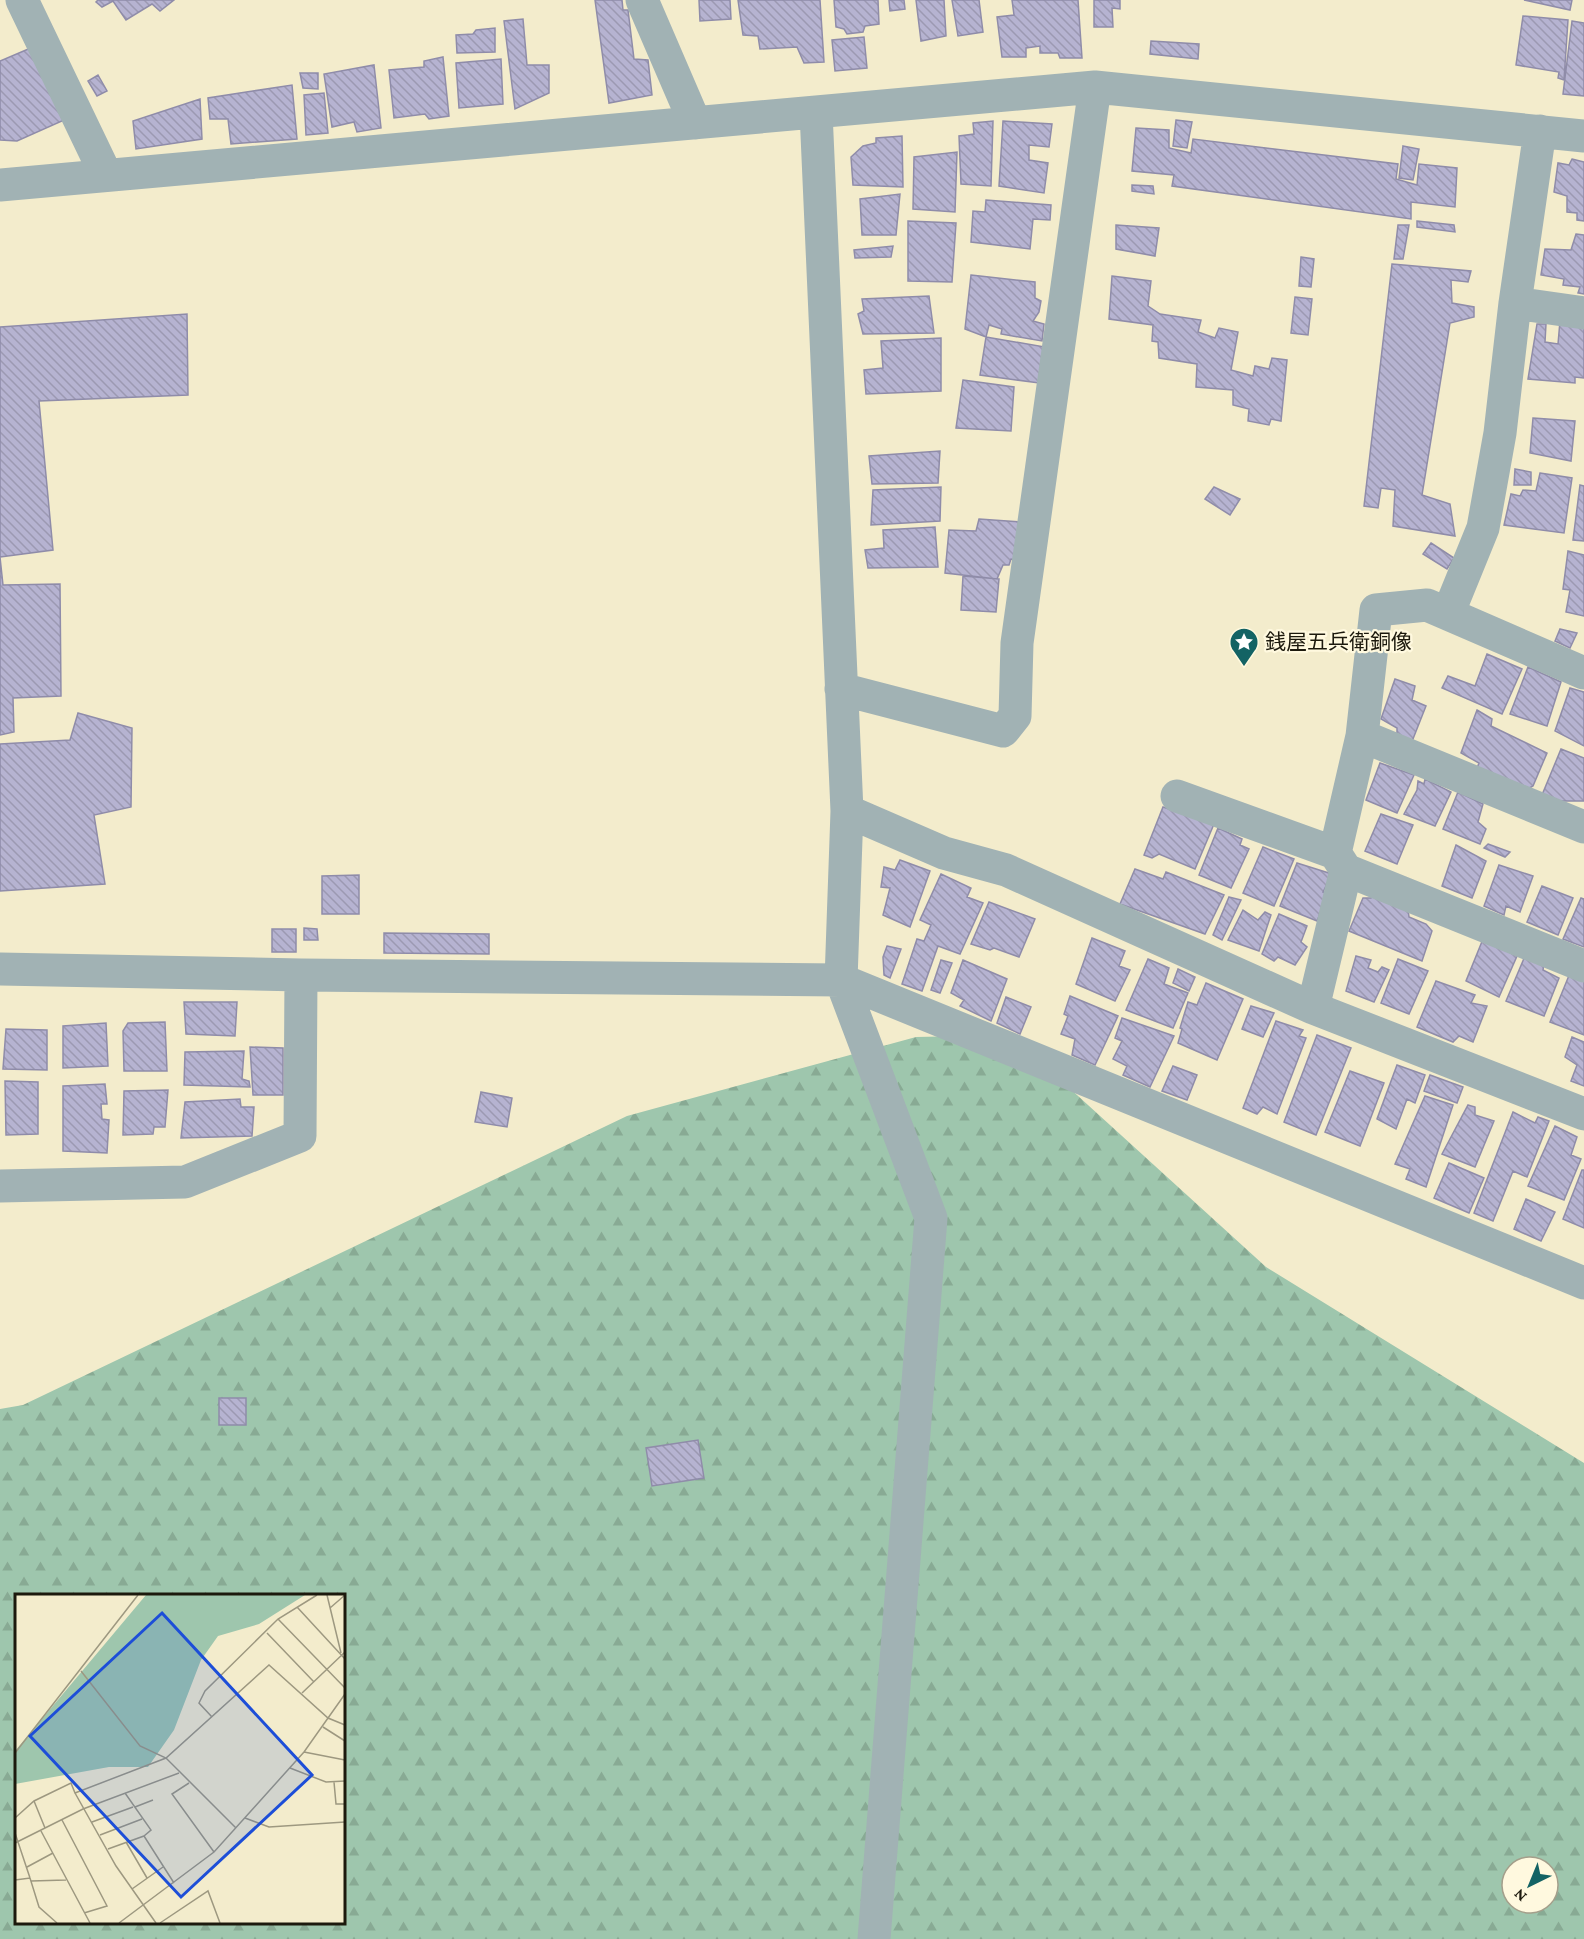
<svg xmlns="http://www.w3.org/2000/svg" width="1584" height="1939" viewBox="0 0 1584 1939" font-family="'Crimson Pro','Noto Sans JP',serif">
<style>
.forest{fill:url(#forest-firs);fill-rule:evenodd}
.building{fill:url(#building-back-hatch);stroke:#8f8ca9;stroke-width:1.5}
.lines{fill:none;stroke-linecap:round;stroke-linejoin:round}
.minor{stroke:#a1b2b4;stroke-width:33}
.labels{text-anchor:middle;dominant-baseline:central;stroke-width:4.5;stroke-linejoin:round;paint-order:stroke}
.poi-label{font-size:21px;fill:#1c190d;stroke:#fff9df;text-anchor:start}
.inset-road{fill:none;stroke:#9d9880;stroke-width:1.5}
.view{fill:#1d4ed8;fill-opacity:0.15;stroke:#1d4ed8;stroke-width:3}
.inset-edge{fill:none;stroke:#1c190d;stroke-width:3}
</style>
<defs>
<pattern id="forest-firs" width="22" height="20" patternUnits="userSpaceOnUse" patternTransform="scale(1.5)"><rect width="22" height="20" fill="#9ec6ad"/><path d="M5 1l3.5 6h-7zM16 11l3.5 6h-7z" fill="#88aa94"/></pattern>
<pattern id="building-back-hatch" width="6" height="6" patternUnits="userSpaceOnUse" patternTransform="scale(1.5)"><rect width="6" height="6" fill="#b6b3d1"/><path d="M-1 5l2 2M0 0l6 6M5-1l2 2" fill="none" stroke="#9c99b2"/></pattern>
</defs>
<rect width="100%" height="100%" fill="#f3eccc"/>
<path class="forest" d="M1011 1035 1266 1267 1584 1463V1939H0V1409L23 1405 627 1116 916 1037ZM16 1596H344V1922H16ZM1512 1867H1548V1903H1512Z"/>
<path class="building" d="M98 0H174L160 11 152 4 126 20 113 1 102 7 96 2Z
M595 0H622L623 10H628L634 59 648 60 652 95 609 103Z
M699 0H730L731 19 700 21Z
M738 0H820L824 62 804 63 797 47 760 49 758 36 743 35Z
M834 0H878L879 24 865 26 863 32 847 34 844 29 836 27Z
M889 0H904L905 9 890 11Z
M916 0H944L946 36 921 41Z
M952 0H979L983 32 958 36Z
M1012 0H1078L1082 58H1060L1058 53H1040V46L1026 48V57H1002L997 17 1014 15Z
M1094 0H1120V9L1112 8 1113 27H1094Z
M1524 0H1572L1570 10Z
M1523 16 1568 20 1564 80 1558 78 1559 72 1516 65Z
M523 19 527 65H549V93L515 109 504 21Z
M1572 21 1584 23V96L1563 94Z
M495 28V52L457 53 456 35 473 34 476 30Z
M864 37 867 68 835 71 832 40Z
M1151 41 1199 44 1198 59 1150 54Z
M33 47 71 117 17 141 0 140V61Z
M443 57 449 116 429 119 425 114 394 118 389 70 424 67V61Z
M501 59 503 104 459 108 456 63Z
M374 65 381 128 357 132 354 122 332 127 324 74Z
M300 73H318V89L303 88Z
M98 75 107 91 97 96 88 81Z
M292 85 297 139 231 144 228 119H210L208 98Z
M324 93 328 133 306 135 304 95Z
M200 99 202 139 136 149 133 121Z
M1176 120 1192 122 1187 148 1173 146Z
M993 121 991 186 961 184 959 136 974 134 973 123Z
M1003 121 1052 124 1049 147 1029 145V160L1048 163 1044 193 999 186Z
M1136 128 1169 130V148L1191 153 1193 139 1398 164 1396 179 1417 185 1419 164 1457 168 1455 207 1411 202V219L1172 186 1174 175 1132 171Z
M902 136 903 187 853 185 851 157 863 146 876 143V138Z
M1403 146 1419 149 1413 180 1399 178Z
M957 152 955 212 913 209 914 157Z
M1572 159 1584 162V221L1577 220V213L1567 212V196L1554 192 1558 163 1569 165Z
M1132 185 1153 186 1154 194 1132 191Z
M900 194 896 235H862L860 199Z
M986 200 1051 205 1050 220 1033 219 1030 249 971 242 973 211 985 212Z
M908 221 956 223 952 282 908 281Z
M1417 221 1454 225 1455 232 1417 227Z
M1116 225 1159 228 1155 256 1116 249Z
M1398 225H1409L1403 259H1394Z
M1576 234 1584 235V294L1578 293 1580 287 1563 285 1564 279 1541 275 1545 249 1571 250Z
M893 246 891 257 855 258 854 250Z
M1301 257 1314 259 1311 287 1299 286Z
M1392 264 1471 271 1468 282 1451 280 1452 303 1474 307V317L1450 323 1422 495 1450 504 1455 536 1393 526 1395 490 1381 488 1378 508 1364 506Z
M971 275 1035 282V298L1041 301 1039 312 1033 321 1044 324 1042 341 1001 334 1002 329 989 325 986 337 965 329Z
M1112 276 1151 281 1148 306 1160 314 1201 320 1198 332 1215 338 1219 328 1238 332 1231 370 1253 376 1255 366 1269 369 1272 358 1287 360 1281 421 1271 419 1269 425 1248 421 1249 409 1233 405V390L1196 387 1197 364 1159 358 1158 342 1152 341 1153 325 1109 319Z
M929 296 934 333 863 334 858 314 864 311 862 299Z
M1295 297 1312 299 1308 335 1291 333Z
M187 314 188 395 39 401 53 550 0 557 3 585 60 584 61 696 13 698 14 732 0 735V327Z
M1560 321 1584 326V378L1575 377V383L1528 379 1537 324H1546L1545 342 1558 344Z
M986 337 1045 347 1039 383 980 375Z
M941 338V391L866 394 864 370 883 368 881 341Z
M963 380 1014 387 1011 431 956 428Z
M1533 418 1575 421 1571 461 1530 453Z
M940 451 938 483 872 484 869 456Z
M1515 469 1531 472V485H1514Z
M1540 473 1572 478 1564 533 1504 525 1511 494 1520 496 1523 490 1536 491Z
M1580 485 1584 486V541L1573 540Z
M941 487 940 521 871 525 873 490Z
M1214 487 1240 499 1230 515 1205 499Z
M979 519 1021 522 1017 560 1011 559 1009 565H1003L997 579 945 573 949 530 976 531Z
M935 527 938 567 868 568 865 550 884 548 883 530Z
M1431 543 1454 558 1447 569 1423 554Z
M1568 551 1584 555V616L1566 612 1570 590 1563 589Z
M963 576 999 579 996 612 961 610Z
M1560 629 1577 633 1570 648 1555 641Z
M1487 654 1522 669 1502 714 1442 688 1448 676 1475 686Z
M1528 667 1561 682 1547 726 1510 714Z
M1395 679 1415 686 1412 700 1426 706 1411 744 1397 737V728L1381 719Z
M1570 688 1584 692V746L1555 731Z
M1477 710 1492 719 1491 726 1547 753 1533 786 1526 790 1477 768 1479 763 1461 753Z
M78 713 132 728 131 807 94 815 105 884 0 891V744L70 740Z
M1561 749 1584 758V801H1554L1542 795Z
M1380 763 1414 775 1397 813 1366 800Z
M1425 779 1451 792 1435 826 1404 814 1417 790 1418 781 1424 784Z
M1458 792 1483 804 1478 822 1486 829 1480 844 1443 829Z
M1163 807 1214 824 1195 869 1159 854 1152 858 1144 855Z
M1381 814 1413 825 1397 864 1365 851Z
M1218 828 1242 839 1240 845 1249 849 1231 888 1199 875Z
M1488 844 1510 852 1505 857 1484 848Z
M1456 845 1486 861 1472 898 1442 886Z
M1263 847 1294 859 1274 906 1243 893Z
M900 860 930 871 910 927 883 915 890 888 881 887 884 867 895 870Z
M1297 863 1332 874 1323 892 1328 894 1317 921 1280 906Z
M1499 865 1533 876 1520 912 1506 906 1504 915 1484 906Z
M1135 869 1163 879 1166 872 1224 895 1205 934 1120 904Z
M941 874 971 888 967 897 983 903 960 954 938 946 922 991 902 984 917 939 924 941 931 925 920 920Z
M359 875V914H322V876Z
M1542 886 1573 898 1558 935 1527 922Z
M1373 894 1408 909 1409 917 1426 924 1432 931 1422 961 1349 931 1363 898H1371Z
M1229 897 1241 900 1222 940 1213 935Z
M1581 898 1584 899V947L1563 939Z
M989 902 1035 919 1019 957 994 948 990 950 971 944Z
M1243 910 1258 920 1265 912 1271 915 1259 951 1228 940Z
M1279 914 1307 926 1301 942 1307 947 1295 965 1278 957 1274 961 1262 954Z
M304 928 317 929 318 940H304Z
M272 929H296V952H272Z
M384 933 489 934V954L384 953Z
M1092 938 1125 951 1119 966 1130 970 1115 1001 1076 984Z
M1483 939 1517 956 1499 997 1466 981Z
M887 946 901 949 890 978 884 975 883 957Z
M1356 956 1371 960 1368 968 1378 972 1382 967 1389 970 1374 1002 1346 991Z
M1525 956 1544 963 1543 970 1559 978 1544 1016 1506 1001Z
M1148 959 1169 968 1164 984 1188 993 1173 1028 1126 1010Z
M1398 959 1428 971 1409 1014 1381 1003Z
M941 960 952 963 940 993 931 990Z
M963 960 1007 979 991 1021 960 1006 964 1000 951 993Z
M1178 969 1195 977 1189 991 1173 983Z
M1570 973 1584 981V1035L1550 1022Z
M1436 981 1475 995 1471 1003 1487 1006 1473 1042 1459 1036 1453 1042 1417 1027Z
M1206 983 1243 999 1217 1060 1178 1043 1182 1029 1180 1028 1188 1002 1197 1005Z
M1070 996 1118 1016 1095 1065 1072 1055 1075 1039 1061 1034 1068 1016 1064 1014Z
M1006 997 1031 1007 1020 1034 997 1023Z
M184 1002H237L235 1036 186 1034Z
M1251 1006 1274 1013 1263 1037 1242 1029Z
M1122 1018 1174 1036 1150 1087 1123 1075 1127 1066 1113 1059 1122 1041 1115 1038Z
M1276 1021 1303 1030 1299 1036 1306 1038 1277 1114 1263 1107 1257 1114 1243 1108Z
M165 1022 167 1071H124L123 1031 128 1023Z
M106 1023 108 1066 63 1068V1026Z
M6 1029 47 1030V1070L3 1069Z
M1317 1035 1351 1048 1316 1135 1284 1122Z
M1572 1037 1584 1042V1086L1571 1081 1577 1065 1565 1057Z
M250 1047 283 1048V1095H253Z
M244 1051 242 1079 249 1081 250 1087 184 1085 185 1052Z
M1397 1065 1425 1075 1415 1103 1407 1099 1396 1129 1377 1119Z
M1173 1066 1197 1075 1187 1100 1162 1091Z
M1350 1071 1384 1083 1360 1146 1325 1132Z
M1430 1075 1463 1087 1457 1103 1424 1091Z
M5 1081 38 1082V1134L6 1135Z
M105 1084 107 1104H101L102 1119 109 1120 107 1153 63 1151V1086Z
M168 1090 165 1127H154L153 1134 123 1135 124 1091Z
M481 1092 512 1098 507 1127 475 1122Z
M1425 1096 1453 1105 1426 1187 1406 1179 1410 1169 1395 1164Z
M240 1099 241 1107H254L252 1136 181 1138 185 1102Z
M1468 1105 1475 1107V1115L1494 1121 1475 1167 1442 1154Z
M1513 1112 1535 1123 1538 1117 1549 1121 1527 1177 1513 1171 1493 1221 1474 1213Z
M1555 1126 1577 1137 1571 1155 1581 1159 1564 1200 1528 1186Z
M1449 1163 1484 1178 1469 1213 1434 1198Z
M1582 1170H1584V1228L1563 1219Z
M1526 1199 1555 1212 1541 1241 1514 1229Z
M219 1398H246V1425H219Z
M698 1440 704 1478 652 1486 646 1448Z"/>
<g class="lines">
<path class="minor" d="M22 0 106 175
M642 0 695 123
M816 112 847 811 841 980 931 1218 874 1939
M1540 131 1515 303 1500 433 1483 528 1448 614 1584 673
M0 185 1095 87 1584 136
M1515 303 1584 313
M841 689 1003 731 1015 716 1017 643 1095 87
M1362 736 1584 827
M1177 796 1335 853
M847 811 944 853 1006 870 1313 1008 1584 1114
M1346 870 1584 966
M0 969 301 975 841 980 1584 1283
M1313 1008 1346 870 1335 853 1362 736 1376 610 1427 605 1448 614
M0 1186 185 1182 300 1136 301 975"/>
</g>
<defs>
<g id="sight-pin" transform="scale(1.5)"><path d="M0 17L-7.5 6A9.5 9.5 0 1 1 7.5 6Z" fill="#136364" stroke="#fff9df"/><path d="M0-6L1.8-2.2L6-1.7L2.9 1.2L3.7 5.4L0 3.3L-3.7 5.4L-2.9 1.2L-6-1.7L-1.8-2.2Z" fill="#fff"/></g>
</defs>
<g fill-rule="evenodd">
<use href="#sight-pin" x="1244" y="642"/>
</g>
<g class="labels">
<g class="poi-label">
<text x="1265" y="642">銭屋五兵衛銅像</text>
</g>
</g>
<g transform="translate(15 1594)">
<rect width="330" height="330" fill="#f3eccc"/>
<path d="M131 1H290L244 30 203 42 186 66 159 136 133 173H94L0 190V157Z" fill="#9ec6ad"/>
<path class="inset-road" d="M312 1 326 59M282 13 330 65M315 14 330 1M263 25 330 94M252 39 299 88M66 77 125 152 151 164 221 234M287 99 330 58M197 123 184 109 190 97 263 25 302 1M308 133 330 147M289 158 330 166M0 159 123 1M275 174 311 188 330 187M319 188 321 210H330M174 189 157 200 199 258M60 199 101 272 141 329M110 199 136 236 129 242M19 207 30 234M120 213 138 206M0 224 19 207 56 189 60 199 151 164 254 71 313 124 330 131M230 224 254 233 330 228M47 226 92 312 69 319M77 228 118 213M26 237 75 329M0 239 15 284M85 241 127 225M111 248 132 284M0 249 68 215 164 179M93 255 129 242 159 289M12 273 38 259M0 286 15 284 24 313 42 329M16 287 51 286M117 295 148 273M104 329 199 258 289 158 330 100M145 329 193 297 205 329"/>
<path class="view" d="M147 19 297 181 166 303 15 142Z"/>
<rect width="330" height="330" class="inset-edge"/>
</g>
<g transform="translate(1530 1885) rotate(223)"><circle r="28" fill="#fff9df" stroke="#a49f8b" stroke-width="1.5"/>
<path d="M0-4.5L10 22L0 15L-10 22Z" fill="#136364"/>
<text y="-9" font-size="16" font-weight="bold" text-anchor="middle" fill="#1c190d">N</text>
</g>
</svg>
